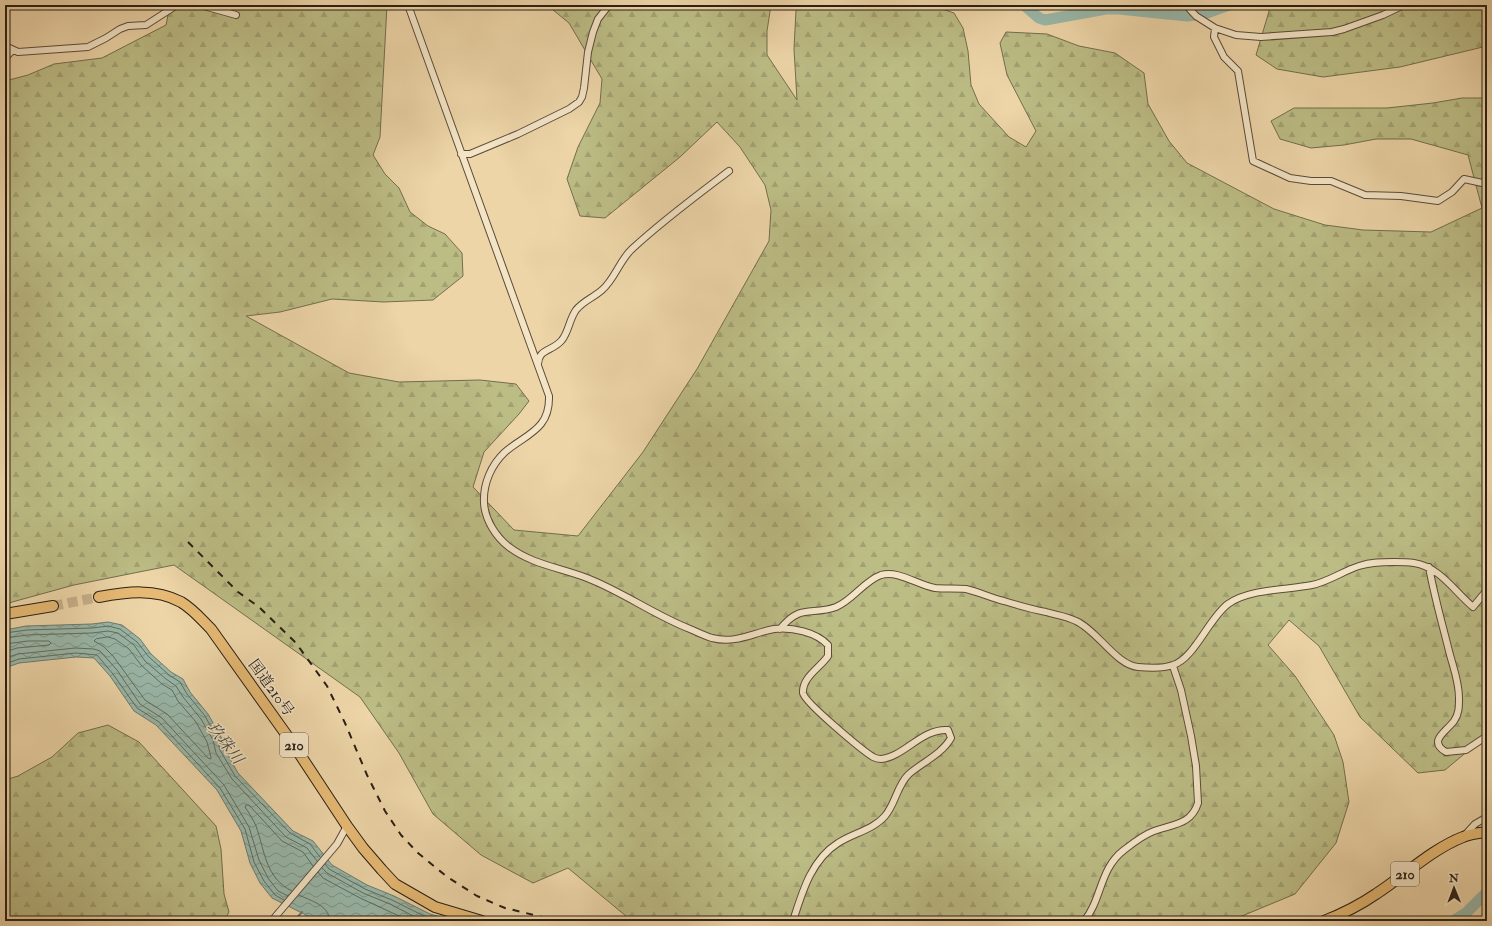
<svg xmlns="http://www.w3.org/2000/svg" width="1492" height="926" viewBox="0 0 1492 926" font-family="'IM FELL Double Pica','Noto Serif JP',serif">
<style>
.forest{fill:url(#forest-firs);stroke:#736e4d}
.water{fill:url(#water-waves);stroke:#6d7b6e}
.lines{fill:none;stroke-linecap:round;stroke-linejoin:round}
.shore{stroke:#626c60;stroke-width:1}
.stream{stroke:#6d7b6e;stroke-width:2}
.river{stroke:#99b8aa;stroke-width:11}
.trunk-tunnel{stroke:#c6b18b;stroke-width:10;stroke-dasharray:10 5;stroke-linecap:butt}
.minor-casing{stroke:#5b4c3a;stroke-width:8}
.trunk-casing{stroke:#2a1f15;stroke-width:12}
.minor{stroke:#f3e4c6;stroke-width:6}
.trunk{stroke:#e6ba74;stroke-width:10}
.rail{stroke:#2a1f15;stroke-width:2;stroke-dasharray:7 7;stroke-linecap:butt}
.labels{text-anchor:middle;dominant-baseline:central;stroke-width:3;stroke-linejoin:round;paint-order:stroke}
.shield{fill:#f3e4c6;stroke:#665a4a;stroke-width:1}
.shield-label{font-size:14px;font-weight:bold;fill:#2a1f15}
.street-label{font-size:15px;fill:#2a1f15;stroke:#f3e4c6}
.water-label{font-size:16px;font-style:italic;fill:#4b4d42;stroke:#f3e4c6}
</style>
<defs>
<pattern id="forest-firs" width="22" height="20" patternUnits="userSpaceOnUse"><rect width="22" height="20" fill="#bcbc85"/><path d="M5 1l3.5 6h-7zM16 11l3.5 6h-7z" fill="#a2a172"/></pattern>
<pattern id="water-waves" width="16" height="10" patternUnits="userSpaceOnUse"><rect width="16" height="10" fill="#99b8aa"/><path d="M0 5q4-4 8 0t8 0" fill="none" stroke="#7d9589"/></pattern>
</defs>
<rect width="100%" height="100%" fill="#edd5a8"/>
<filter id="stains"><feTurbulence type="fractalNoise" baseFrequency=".005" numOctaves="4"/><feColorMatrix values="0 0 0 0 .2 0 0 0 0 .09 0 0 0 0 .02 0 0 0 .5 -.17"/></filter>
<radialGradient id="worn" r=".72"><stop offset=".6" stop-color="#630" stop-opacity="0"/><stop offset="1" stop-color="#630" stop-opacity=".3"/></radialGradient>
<path class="forest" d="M170 5H387L380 137 373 155 385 174 399 188 410 212 428 226 445 234 462 253 463 276 433 300 384 302 332 299 280 312 246 316 349 373 399 382 480 380 516 384 529 401 519 414 484 452 473 487 514 530 578 536 643 452 697 369 769 241 771 210 765 185 740 147 717 122 680 157 605 218 580 216 567 179 578 147 600 103 602 79 569 23 547 5H771L767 31V55L797 100 794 49 796 10 798 5H931L954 13 963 28 968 51 971 85 979 104 1009 137 1026 147 1036 131 1007 75 1000 43 1006 32 1047 34 1079 46 1115 53 1144 73 1148 104 1169 141 1187 163 1274 209 1325 225 1363 230 1431 232 1482 208 1468 155 1411 139H1376L1344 145 1311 148 1280 139 1271 121 1294 108H1387L1433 103 1462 98H1487V735L1445 770 1418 773 1360 717 1319 646 1289 620 1268 645 1295 676 1334 735 1343 762 1349 802 1336 843 1295 894 1230 921H632L568 868 533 883 481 855 433 814 399 753 360 697 174 565 74 585 5 604V81L28 75 54 64 102 58 166 25Z
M1275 5H1487V46L1400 67 1323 77 1277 69 1256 55 1270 8Z
M108 725 139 742 216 826 221 849 224 894 229 912 224 921H5V780L18 776 52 757 78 733Z"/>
<path class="water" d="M108 622 122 625 140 639 151 654 171 672 183 679 190 692 208 714 221 737 224 748 238 773 293 831 313 841 332 865 367 885 394 896 430 914 454 921H318L272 898 260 883 250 863 241 831 217 790 156 725 134 711 110 676 94 658 76 657 19 663 5 668V630L26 626 92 624Z"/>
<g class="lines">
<path class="shore" d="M5 633 27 630 92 628 108 626 120 629 137 642 149 657 169 675 180 682 187 694 205 716 217 738 220 750 235 776 290 833 310 844 320 857
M108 637 115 639 129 649 141 665 162 684 172 690 178 701 196 722 207 742 211 757V759L208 758 167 714 145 700 113 656 103 646 94 641 96 639Z
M5 638 27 635 92 633 108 631 118 633 134 645 145 661 166 679 176 686 183 697 201 719 213 740 216 753 232 779 286 837 307 848 317 861
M5 644 28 641H49L51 643 49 645 17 648 5 652
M5 658 18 654 75 648 94 649 100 651 117 670 140 704 162 718 224 785 249 827 259 860 268 878 278 891 288 896
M5 664 19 659 76 653 97 655 113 674 137 708 159 722 220 788 245 829 254 862 264 881 275 895 284 900
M325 864 329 869 365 889 392 900 428 918 439 921
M322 868 327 873 363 893 390 904 423 921
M318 872 323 878 360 898 410 921
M292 891C265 878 265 851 256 826 253 819 249 813 245 807L246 805H249L282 841 303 852 313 866
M299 895C311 901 329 905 330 921"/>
<path class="stream" d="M294 921 302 912"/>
<path class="river" d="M1024 5 1039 18 1045 20 1106 9H1119L1187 16 1204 14 1229 5
M1453 921 1466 913 1487 892"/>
<path class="trunk-tunnel" d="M53 606 99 597"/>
<g class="minor-casing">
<path id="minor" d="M200 5 236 15
M408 5 549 396C550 430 526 434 505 452 491 465 483 484 484 503 485 520 496 537 509 547 531 564 561 568 587 578 623 592 654 615 690 629 697 632 705 636 712 638 736 644 752 633 774 629 792 627 816 632 828 645V656C820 668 802 677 803 693 804 702 862 750 873 757 875 758 878 759 881 759 904 757 922 728 948 730L951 738C942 754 923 762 909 774 897 785 896 803 885 816 873 830 853 833 838 843 811 860 802 893 793 921
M1186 5 1196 16 1215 28 1236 35 1261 37 1332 32 1344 29 1383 15 1404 5
M1215 28 1214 37 1224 57 1238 71 1253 161 1290 178 1311 181H1331L1365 195 1401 196 1438 201 1452 192 1464 179 1487 184
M5 46 18 52 88 47 106 38 120 29 128 26 146 25 177 5
M5 58 13 50
M461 154H470L518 134 569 109 579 102 582 97 584 88 588 52 593 32 598 19 609 5
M538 364C539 348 552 352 562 340 569 331 569 320 576 310 583 301 593 298 602 290 615 279 619 261 632 249 662 221 696 196 729 171
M1429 567C1434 595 1442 623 1449 651 1453 667 1459 681 1459 698 1459 707 1459 714 1454 721 1447 731 1427 741 1446 752L1466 750 1487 736
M780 629C801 603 811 616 836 607 853 600 864 581 881 575 898 570 918 585 935 588 945 589 956 588 966 589 979 592 991 598 1004 601 1017 605 1031 609 1046 612 1056 615 1066 616 1076 621 1098 631 1116 665 1138 667 1149 668 1162 669 1173 665 1194 659 1209 618 1228 604 1248 589 1287 590 1312 585 1328 582 1343 571 1359 566 1371 562 1382 562 1394 562 1401 562 1407 562 1414 563 1440 567 1454 591 1473 607L1487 590
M1465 835 1475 824 1487 817
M274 921 275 917 337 844 347 826
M1084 921C1102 900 1099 869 1124 850 1133 843 1143 835 1154 831 1173 824 1191 825 1198 803L1196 766 1191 736 1181 690 1173 666"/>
</g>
<g class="trunk-casing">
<path id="trunk" d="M99 597C126 592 155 588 181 602 193 609 202 620 211 629L293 744 347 826 363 848 382 870 395 884 435 907 482 921
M5 614 53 606
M1324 921C1342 914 1360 905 1376 894 1404 876 1432 849 1463 837 1470 834 1479 833 1487 832"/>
</g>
<use href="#minor" class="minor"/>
<use href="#trunk" class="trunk"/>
<path class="rail" d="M188 542 238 592 259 607 296 643 327 686 345 723 367 775 385 811 401 835 418 853 446 876 477 896 505 908 559 921"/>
</g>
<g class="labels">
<g class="shield">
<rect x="280" y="733" width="28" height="24" rx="3"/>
<rect x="1391" y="862" width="28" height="24" rx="3"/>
</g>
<g class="shield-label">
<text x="294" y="745">210</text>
<text x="1405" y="874">210</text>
</g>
<g class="street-label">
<text transform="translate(271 688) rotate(54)">国道210号</text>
</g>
<g class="water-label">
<text transform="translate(225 743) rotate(52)">玖珠川</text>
</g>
</g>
<rect width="1492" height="926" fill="none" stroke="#edd5a8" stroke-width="20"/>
<rect x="6" y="6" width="1480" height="914" fill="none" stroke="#2a1f15" stroke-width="2"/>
<rect x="10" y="10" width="1472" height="906" fill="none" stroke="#2a1f15"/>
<g transform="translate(1454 888) rotate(359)" stroke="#f3e4c6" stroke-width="3" paint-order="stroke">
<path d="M0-3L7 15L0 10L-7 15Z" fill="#2a1f15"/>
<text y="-6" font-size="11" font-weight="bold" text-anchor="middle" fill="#2a1f15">N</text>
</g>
<rect width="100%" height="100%" filter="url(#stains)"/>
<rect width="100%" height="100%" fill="url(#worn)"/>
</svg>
